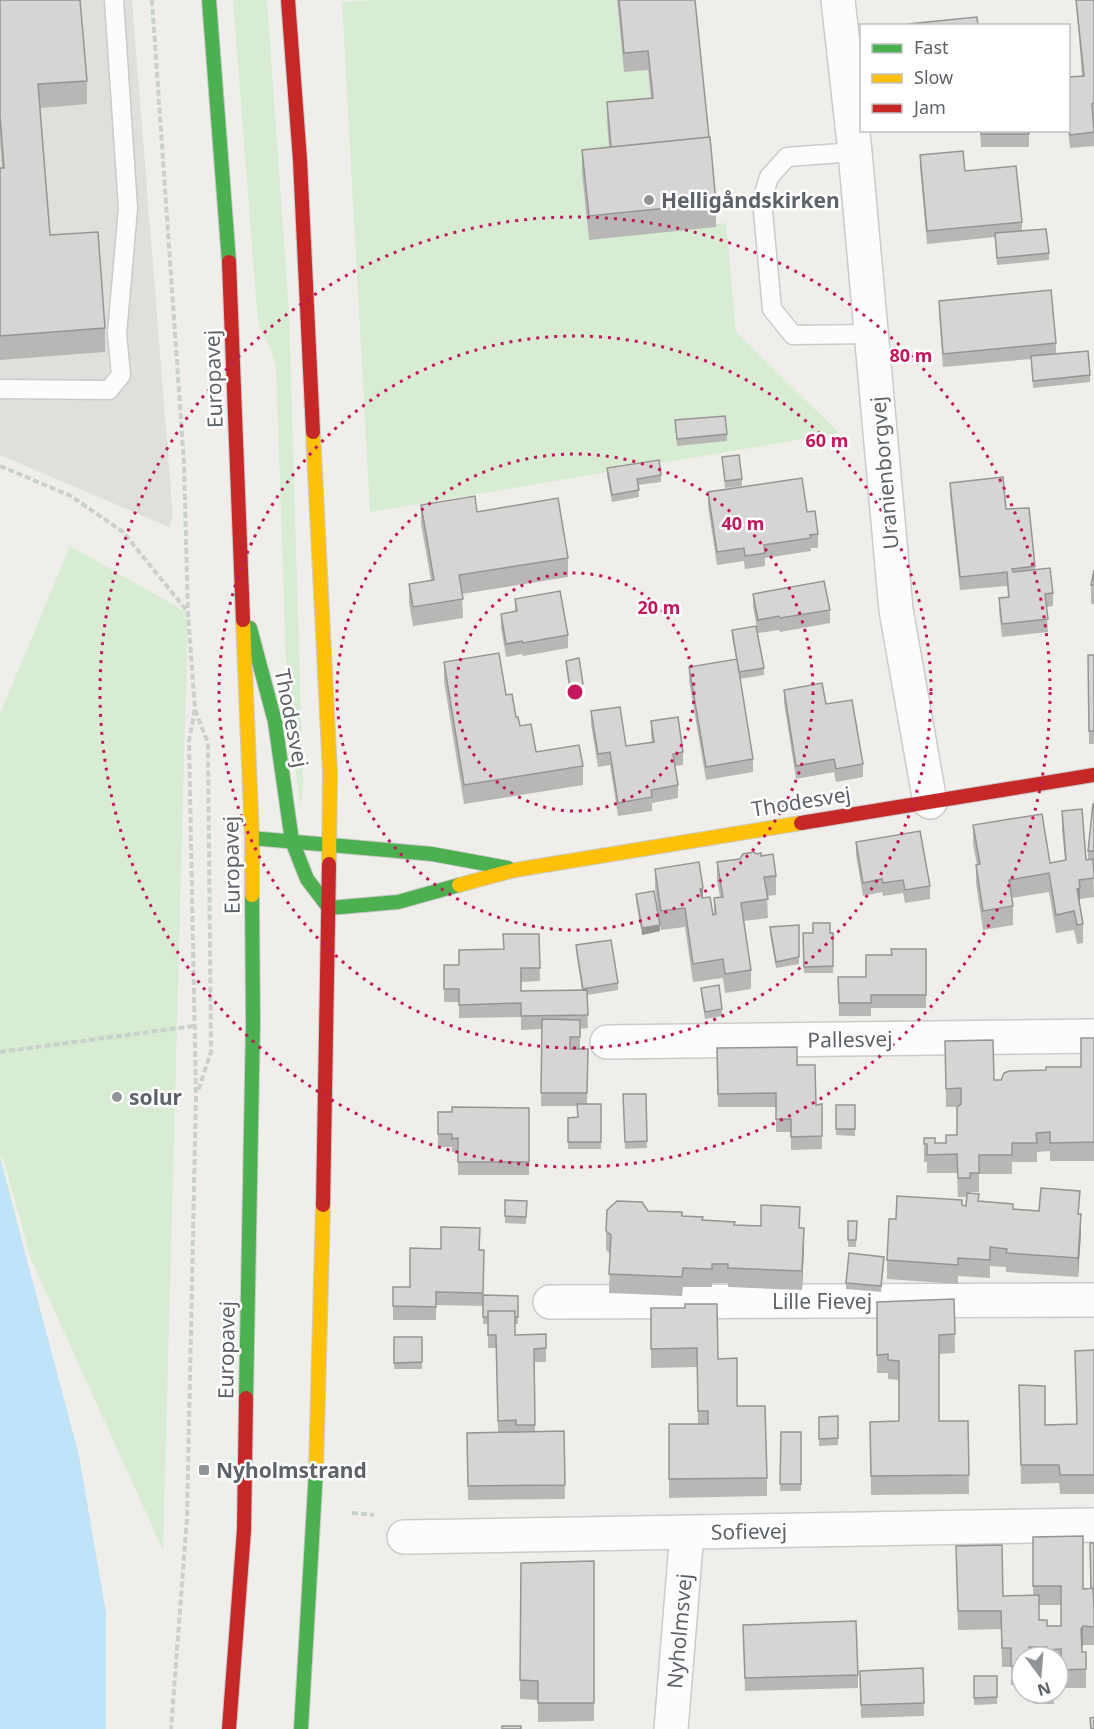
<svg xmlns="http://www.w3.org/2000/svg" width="1094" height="1729" viewBox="0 0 1094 1729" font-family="'Noto Sans',sans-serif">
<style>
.industrial{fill:#e0dfdb}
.green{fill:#d7ecd3}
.water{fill:#bfe3f9}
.pier{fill:#efeeea}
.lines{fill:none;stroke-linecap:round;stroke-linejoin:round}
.lane-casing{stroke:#cbcbcb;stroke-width:21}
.street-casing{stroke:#cbcbcb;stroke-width:36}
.fast-casing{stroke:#cbcbcb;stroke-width:16}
.slow-casing{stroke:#cbcbcb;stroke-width:16}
.jam-casing{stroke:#cbcbcb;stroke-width:16}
.path{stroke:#cad0cc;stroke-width:4;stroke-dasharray:6 3;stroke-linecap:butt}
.lane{stroke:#fdfcfc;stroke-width:18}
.street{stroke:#fdfcfc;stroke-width:33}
.fast{stroke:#4caf50;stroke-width:14}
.slow{stroke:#ffc107;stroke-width:14}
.jam{stroke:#c62828;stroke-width:14}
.wall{fill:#b8b7b5;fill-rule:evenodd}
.shaded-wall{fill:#969594}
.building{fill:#d6d5d3;stroke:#969594;stroke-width:1.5}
.ring{fill:none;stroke:#c2185b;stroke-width:3;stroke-dasharray:3 6}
.poi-dot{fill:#919496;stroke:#fff;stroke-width:2}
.labels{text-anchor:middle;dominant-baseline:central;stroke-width:5;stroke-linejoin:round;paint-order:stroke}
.poi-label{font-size:21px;font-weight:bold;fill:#5e6369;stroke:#fff;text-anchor:start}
.street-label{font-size:21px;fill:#5e6369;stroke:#fff}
.centre{fill:#c2185b;stroke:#fff;stroke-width:3}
.ring-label{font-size:18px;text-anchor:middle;font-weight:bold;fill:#c2185b;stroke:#fff;stroke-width:5;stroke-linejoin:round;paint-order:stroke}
</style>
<rect width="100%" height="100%" fill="#efeeea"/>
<path class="industrial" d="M0 0H132L173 517 169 527 0 455Z"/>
<path class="green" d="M233 0H267L289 312 303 783 301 807 288 721 276 366 270 347 261 332 257 312Z
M374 0H617L624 72 648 70 653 117 612 171 589 239 726 223 736 332 839 433 370 512 342 2Z
M70 546 188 613 163 1550 0 1191V714Z"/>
<path class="water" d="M0 1159 79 1455 106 1612V1729H0Z"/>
<path class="pier" d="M0 1156 3 1158 19 1215 82 1455 109 1612V1729H106V1612L79 1455Z"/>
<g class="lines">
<g class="lane-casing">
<path id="lane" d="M855 152 787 157 769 177 762 200 772 309 793 335 872 334
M0 389 109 390 121 375 117 334 128 208 114 0"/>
</g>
<g class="street-casing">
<path id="street" d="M838 0 855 152 896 610 930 802
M607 1042 1094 1036
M550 1302 1094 1300
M404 1537 1094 1525
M671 1729 687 1532"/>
</g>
<g class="fast-casing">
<path id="fast" d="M209 0 229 262
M250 628 275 722 292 841 307 879 329 908 398 902 459 885
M252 838 432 854 508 868
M246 1398 253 1022 252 895
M301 1729 316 1470"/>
</g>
<g class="slow-casing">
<path id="slow" d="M313 432 330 773 329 864
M243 620 252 838V895
M459 885 515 870 801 823
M316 1470 323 1205"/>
</g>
<g class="jam-casing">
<path id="jam" d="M288 0 300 160 313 432
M229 262 243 620
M801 823 1094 775
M323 1205 329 864
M229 1729 244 1530 246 1398"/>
</g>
<path class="path" d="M152 0 184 464 188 613 195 709 189 741 196 1095 187 1517 171 1729
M0 466 71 496 123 532 187 611
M195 710 208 743 211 1052 198 1091
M0 1052 194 1026
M352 1513 374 1515"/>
<use href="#lane" class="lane"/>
<use href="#street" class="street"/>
<use href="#fast" class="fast"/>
<use href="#slow" class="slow"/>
<use href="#jam" class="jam"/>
</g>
<path class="wall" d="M0 0 87 81V104L40 108 50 235 105 328V352L0 360V168H2L0 139Z
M617 0H695L716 203V227L589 240 582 173V150L609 147 607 121V102L651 98 648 70 624 72Z
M1076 0H1094V146L1070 148 1068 130V77L1082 76Z
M980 130H1029V147H981Z
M920 155 965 171 1022 222V231L1049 253V260L997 265 995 237 927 244 920 168Z
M939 301 1056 343V354L1090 375V382L1033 388 1031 359 943 367 939 314Z
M675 420 727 434V441L677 446Z
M722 457 742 479V486L725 488Z
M607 468 661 475V482L638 485 639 497 612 502 607 475Z
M950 483 1006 509 1035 566V570L1053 593V606L1046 607 1048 632 1002 637 999 611V598L1008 597 1007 586 960 590 950 496Z
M708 492 807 512 818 534V548H811V551L765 558V566L745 569 744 561 717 565 708 506Z
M421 505 477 512 568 558V577L462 594 463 618 413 626 409 603V584L431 580 421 524Z
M1094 570V604H1091V585Z
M753 594 830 610V623L780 632 779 630 758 633 753 607Z
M515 599 568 635V648L523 656 522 654 506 657 501 627V614L515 611Z
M732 630 764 668V675L740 679 753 759V772L706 780 689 680V667L736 659 732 637Z
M1088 655H1094V744H1089Z
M566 661 583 684V691L570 694 566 667Z
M444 662 506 695 520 726 536 752 583 766V785L464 804 444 681Z
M784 690 826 704 863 764V777L836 782 834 772 796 779 784 703Z
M591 711 626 746 652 742 651 735V721L683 752V765L675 766 678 785V798L652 803V811L618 816 610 765 598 767 591 724Z
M1094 804V864H1093L1094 897 1080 899V906L1083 924V943L1077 944 1074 930 1056 933 1049 892 1012 898 1013 906V925L983 930 976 883V865H977L973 844V825L1050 863 1065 860 1062 830V811L1086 860H1088V851Z
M856 842 930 886V899L905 903 903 893 883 896 882 892 863 896 856 855Z
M756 854 761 856 776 876V895L767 896 768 918 744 921 751 970V989L725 993 723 978 693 982 685 927 661 930 655 888V869L714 914V898L720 897 717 881V862L740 859Z
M636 894 660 931 642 935 636 901Z
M799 925V964L776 968 770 934V927Z
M803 933H833V973H804Z
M539 934 540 981 521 982V991L582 990 576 952V945L618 983V990L587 995 588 1028 580 1029V1049H588L587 1104H601V1149H568V1118L578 1117 577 1106H541L542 1029 521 1030V1017L459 1018V1002H444V978L459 965 503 949Z
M926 949V1008H871V1016H839L838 977H866L891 955Z
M701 988 722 1009V1016L705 1019 701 994Z
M1094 1038V1161H1050V1151L1037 1152V1162H1012V1174H979V1192H970V1193L979 1201 1013 1209 1079 1214 1081 1233 1078 1277 1006 1272V1267L990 1266V1278L958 1276V1284L887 1279V1260L896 1219 962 1205 966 1206 967 1197H958L957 1173H927V1162H924V1138L935 1143H946L957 1135V1107H946L945 1041 994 1080H1001L1046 1070 1081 1067Z
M717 1048 797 1065 816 1105 822 1104V1149L791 1150V1132H776V1107H718Z
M623 1094H646L647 1148 625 1149Z
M836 1105H855V1136L836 1135Z
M529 1108V1175H458V1152H452V1147H438V1112Z
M505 1200 527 1201 526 1224 505 1223Z
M648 1211 735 1225 800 1228 804 1247 802 1290 728 1287V1283H712V1287H683L682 1296 609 1293 610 1254 606 1250V1231Z
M857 1221 856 1247H848V1240Z
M480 1250H484L483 1295 518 1296V1324H515V1335L546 1334V1362H534L535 1432 564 1431 565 1499 468 1500 467 1433 498 1432 496 1348H488V1324H483V1302V1306L436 1305V1320H393V1287H410Z
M884 1263 881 1292 846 1289V1283Z
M954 1299 955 1353 939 1354V1421H968L969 1494 871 1495 870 1422 899 1421V1380L888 1379V1373H877V1302Z
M651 1308 718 1359 767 1478V1496L669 1498V1424H698L697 1367 651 1368Z
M394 1337H422V1369H394Z
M1094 1350V1494H1060L1059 1483 1021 1484 1019 1385 1045 1425 1076 1424Z
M819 1417 838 1438V1445L819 1446Z
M781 1432H801V1491H780Z
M1033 1537 1083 1589 1090 1588 1094 1543V1645H1083L1082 1647V1652H1086V1688H1062L1061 1668H1058V1657H1022V1685H1011V1667H1002L1001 1629 958 1630 956 1546 1003 1596 1033 1595ZM1039 1605H1061V1626H1047L1039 1620Z
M594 1561V1721L538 1722V1700L520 1699 521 1563Z
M743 1638 858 1675V1688L745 1691Z
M923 1668 924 1716 861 1718 860 1671Z
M974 1676H997V1704L974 1705Z
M1034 1693H1054V1704H1034Z"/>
<path class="shaded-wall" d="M703 888V907L700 889Z
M1080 888V907L1077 889Z
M660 925V931L642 935V928Z
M1081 1214V1233L1078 1277V1258Z
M804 1228V1247L802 1290V1271Z
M1083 1626V1645L1081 1648V1629Z"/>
<path class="building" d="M0 0H80L87 81 38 84 50 235 98 232 105 328 0 336V168H4L0 116Z
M619 0H695L709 137 611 147 607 102 653 98 648 51 624 53Z
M1076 0H1094V103L1092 104 1094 132 1070 135 1068 121V77L1084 76Z
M977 17 978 26H908V24Z
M981 130H1029V134H981Z
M710 137 716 203 589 216 582 150Z
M963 151 965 171 1016 166 1022 222 927 231 920 155Z
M1046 229 1049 253 997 258 995 233Z
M1051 290 1056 343 943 354 939 301Z
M1088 351 1090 375 1033 381 1031 356Z
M725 416 727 434 677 439 675 420Z
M739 455 742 479 725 481 722 457Z
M659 460 661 475 637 479 639 490 612 495 607 468Z
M1003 477 1006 509 1029 508 1035 566 1012 569 1013 572 1050 568 1053 593 1045 594 1048 619 1002 624 999 598 1009 597 1007 572 960 577 950 483Z
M802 478 807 512 815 511 818 534 810 535 811 538 764 545 765 553 745 556 744 548 717 552 708 492Z
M475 496 477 512 558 498 568 558 459 575 463 599 413 607 409 584 434 580 421 505Z
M1094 570V585H1091Z
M824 581 830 610 780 618 779 616 758 620 753 594Z
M560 591 568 635 523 643 522 641 506 644 501 614 517 611 515 599Z
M756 626 764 668 739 672 732 630Z
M499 653 506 695 512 694 516 717H518L520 726 531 724 536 752 579 745 583 766 464 785 444 662Z
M1088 655H1094V731H1089Z
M579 658 583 684 570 687 566 661Z
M737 659 753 759 706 767 689 667Z
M822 683 826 704 852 700 863 764 836 769 834 759 796 766 784 690Z
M620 707 626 746 654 742 651 721 678 717 683 752 673 754 678 785 651 790 652 797 618 803 610 752 598 754 591 711Z
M1093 804H1094V851H1088Z
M1082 809 1086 860 1093 859 1094 875V878L1079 880 1080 888 1077 889 1083 924 1077 925 1074 911 1056 915 1049 873 1009 880 1013 906 983 911 976 865 980 864 973 825 1042 814 1050 863 1066 860 1062 811Z
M920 831 930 886 905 890 903 880 883 883 882 879 863 883 856 842Z
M754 852 756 854 761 853V856L773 854 776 876 764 877 768 899 741 903 751 970 725 974 723 959 693 964 685 908 661 911 655 869 699 862 703 888 700 889 702 898 710 897 713 915 716 914 714 898 723 897 717 862 740 859 743 854Z
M654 891 660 925 642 928 636 894Z
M813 923H830V933H833V966L804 967 803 933H813Z
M799 925V957L776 962 770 927Z
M503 934H539L540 968H521V991L587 990 588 1015 521 1016V1003L459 1005V989H444V965H459V950L504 949Z
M611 940 618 983 583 989 576 945Z
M891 949H926V995H871V1003H839L838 977H866V955H892Z
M719 985 722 1009 705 1012 701 988Z
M542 1019 580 1020V1037H570V1049H588L587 1093H541Z
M1081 1038H1094V1142L1050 1143V1132L1036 1133 1037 1143H1012V1155H979V1173H970V1178H958L957 1154 927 1155V1144H924V1138H935V1143H946V1135H957V1107L961 1104V1088L946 1089 945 1041 993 1040 994 1080H1001L1004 1073 1009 1071 1046 1070V1067H1081Z
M797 1047V1065H815L816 1105 822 1104V1136L791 1137V1119H776V1093L718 1094 717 1048Z
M623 1094H646L647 1141 625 1142Z
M577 1104H601V1142H568V1118L578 1117Z
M836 1105H855V1129H836Z
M452 1107 529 1108V1162H458V1138L452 1139V1134H438V1112H452Z
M1041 1188 1080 1191 1078 1214H1081L1078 1258 1006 1253 1007 1249 990 1247V1260L958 1258V1265L887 1260 889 1219H896L897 1196 962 1200V1205L966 1206 967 1193 979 1194 978 1201 1013 1204V1209L1039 1211Z
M505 1200 527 1201 526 1217 505 1216Z
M617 1201 642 1202 648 1211 682 1212V1216L703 1217 702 1220 735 1222 734 1225 761 1226V1205L800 1207 799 1228H804L802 1271 728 1268V1264H712V1269L683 1268 682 1277 609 1274 611 1235 606 1231 607 1210Z
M848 1221H857L856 1240H848Z
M441 1227 480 1228 479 1250H484L483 1293 436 1292V1307L393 1306V1287H410V1248L441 1249Z
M849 1253 884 1257 881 1286 846 1283Z
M483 1295 518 1296V1317H515V1311H488V1317H483Z
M954 1299 955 1334 939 1335V1421H968L969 1475 871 1476 870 1422 899 1421V1361L888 1360V1354L877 1355V1302Z
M685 1304H717L718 1359 737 1358V1406H765L767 1478 669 1479V1424H708V1411H698L697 1348 651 1349V1308H685Z
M488 1311H515V1335L546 1334V1348L534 1349 535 1425H516V1420L498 1421 496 1335H488Z
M394 1337H422V1362L394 1363Z
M1094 1350V1475H1060L1059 1465H1021L1019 1385 1045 1386V1425L1077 1424 1075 1351Z
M838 1416V1438L819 1439V1417Z
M564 1431 565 1485 468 1486 467 1433Z
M781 1432H801V1484H780Z
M1083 1536V1589L1093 1588 1094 1605V1627L1083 1626 1081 1629 1082 1652H1086V1669L1062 1670 1061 1649 1048 1650 1047 1647H1029V1657H1022V1666H1011V1648H1002L1001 1611H958L956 1546 1002 1545 1003 1596 1039 1595V1620H1047V1626H1061V1586H1033V1537Z
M1090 1543H1094V1591L1093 1588H1091Z
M594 1561V1703H538V1681L520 1680 521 1563Z
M856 1621 858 1675 745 1678 743 1625Z
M923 1668 924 1703 861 1705 860 1671Z
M974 1676H997V1697L974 1698Z
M1034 1693H1054V1697L1034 1698Z
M1094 1717V1729H1091L1090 1718Z
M502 1726H521V1729H502Z"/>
<g class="ring">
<circle cx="575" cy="692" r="119"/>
<circle cx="575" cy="692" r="238"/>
<circle cx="575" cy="692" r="356"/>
<circle cx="575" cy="692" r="475"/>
</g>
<g class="poi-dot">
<circle cx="649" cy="200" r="6"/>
<circle cx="117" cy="1097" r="6"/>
<rect x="198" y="1464" width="12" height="12" rx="3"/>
</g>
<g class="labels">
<g class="poi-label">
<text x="661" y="200">Helligåndskirken</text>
<text x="129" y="1097">solur</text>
<text x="216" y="1470">Nyholmstrand</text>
</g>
<g class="street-label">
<text transform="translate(213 379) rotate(-92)">Europavej</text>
<text transform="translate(884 473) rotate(-95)">Uranienborgvej</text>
<text transform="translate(292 718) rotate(79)">Thodesvej</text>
<text transform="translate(801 801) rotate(-9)">Thodesvej</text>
<text transform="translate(231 865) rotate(-91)">Europavej</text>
<text transform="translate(850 1039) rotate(-1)">Pallesvej</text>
<text x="822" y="1301">Lille Fievej</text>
<text transform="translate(226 1350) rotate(-89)">Europavej</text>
<text transform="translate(749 1531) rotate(-1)">Sofievej</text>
<text transform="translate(679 1631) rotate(-85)">Nyholmsvej</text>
</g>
</g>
<circle cx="575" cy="692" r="9" class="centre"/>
<g class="ring-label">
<text x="911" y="362">80 m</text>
<text x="827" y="447">60 m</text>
<text x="743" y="530">40 m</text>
<text x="659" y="614">20 m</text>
</g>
<rect x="860" y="24" width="210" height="108" fill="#ffffff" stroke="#bfc1c3" stroke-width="1.5"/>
<rect x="872" y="44" width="30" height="9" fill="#4caf50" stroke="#bfc1c3" stroke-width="1.5"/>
<text x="914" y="54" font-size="18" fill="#5e6369">Fast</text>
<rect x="872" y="74" width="30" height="9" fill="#ffc107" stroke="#bfc1c3" stroke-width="1.5"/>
<text x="914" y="84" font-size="18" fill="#5e6369">Slow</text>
<rect x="872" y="104" width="30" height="9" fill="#c62828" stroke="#bfc1c3" stroke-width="1.5"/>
<text x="914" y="114" font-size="18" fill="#5e6369">Jam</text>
<g transform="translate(1040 1675) rotate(164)"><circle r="28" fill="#ffffff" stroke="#bfc1c3" stroke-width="1.5"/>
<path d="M0-4.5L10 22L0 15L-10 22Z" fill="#919496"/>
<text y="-9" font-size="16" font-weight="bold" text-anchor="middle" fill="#5e6369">N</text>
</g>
</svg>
